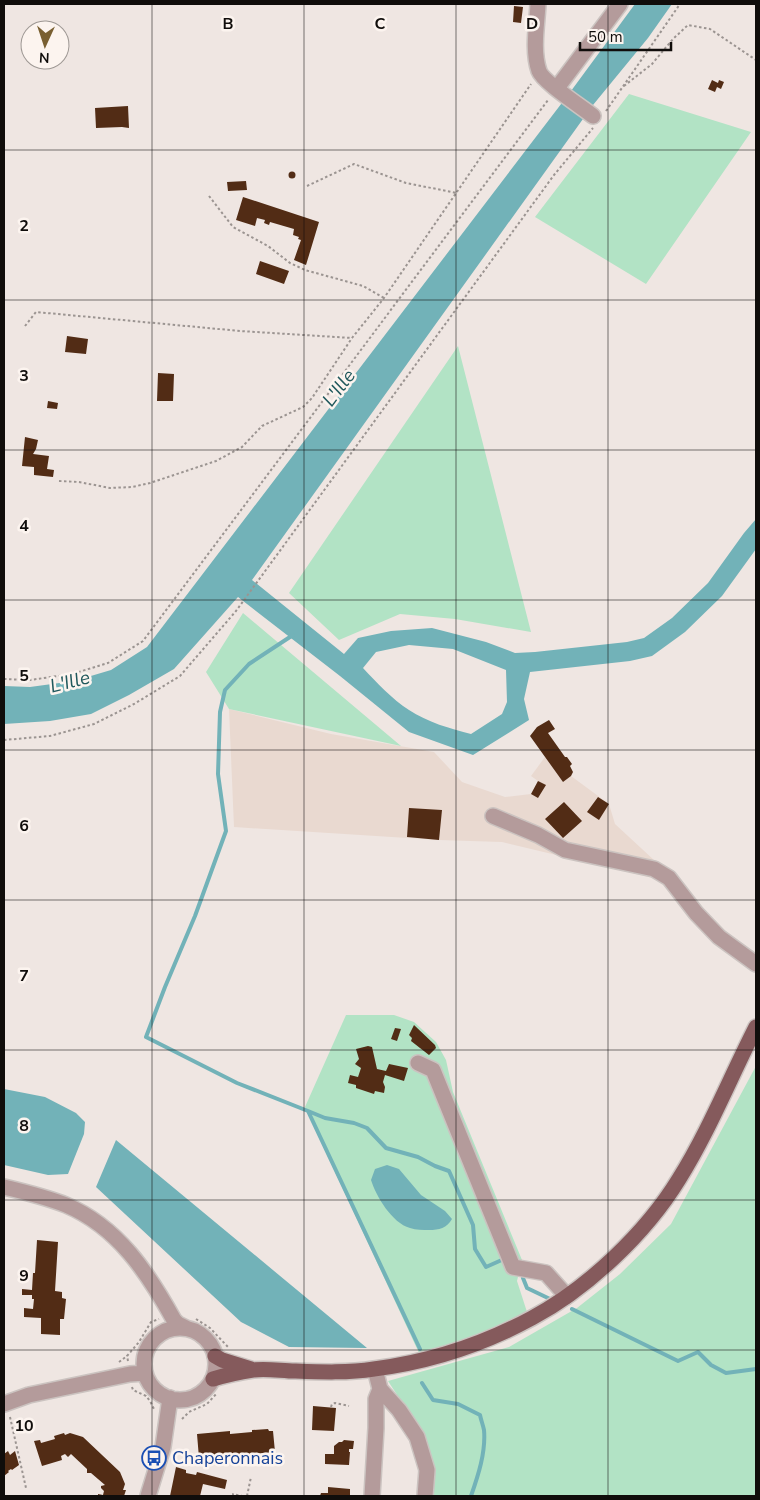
<svg xmlns="http://www.w3.org/2000/svg" width="760" height="1500" viewBox="0 0 760 1500" font-family="'Nunito Sans',sans-serif">
<style>
.built{fill:#e9d9d0}
.green{fill:#b2e3c5}
.water{fill:#72b2b8;fill-rule:evenodd}
.lines{fill:none;stroke-linecap:round;stroke-linejoin:round}
.stream{stroke:#72b2b8;stroke-width:4}
.building{fill:#522c15}
.minor-casing{stroke:#cbc3c0;stroke-width:18}
.major-casing{stroke:#cbc3c0;stroke-width:18}
.path{stroke:#9b9491;stroke-width:2;stroke-dasharray:2.5 2.5;stroke-linecap:butt}
.minor{stroke:#b49b9b;stroke-width:15}
.major{stroke:#855a5c;stroke-width:15}
.grid{fill:none;stroke:#100d0b;stroke-width:1;stroke-opacity:0.55}
.labels{text-anchor:middle;dominant-baseline:central;stroke-width:5;stroke-linejoin:round;paint-order:stroke}
.transit-label{font-size:18px;fill:#164399;stroke:#fcf4ef;text-anchor:start}
.water-label{font-size:19px;font-style:italic;fill:#20585c;stroke:#fcf4ef}
.grid-label{font-size:16px;text-anchor:middle;font-weight:bold;fill:#100d0b;stroke:#fcf4ef;stroke-width:5;stroke-linejoin:round;paint-order:stroke}
</style>
<rect width="100%" height="100%" fill="#efe6e2"/>
<path class="built" d="M229 709 331 734 434 752 462 782 505 797 531 794 538 781 531 776 545 757 563 782 571 776 609 804 615 824 655 861 661 880 502 842 439 840 234 827Z"/>
<path class="green" d="M629 94 751 132 646 284 535 217Z
M458 346 531 632 455 619 400 614 339 640 289 593Z
M243 613 401 746 229 709 206 672Z
M346 1015H394L414 1022 436 1042 446 1060 453 1092 522 1260 517 1281 527 1312 464 1341 419 1353 305 1107Z
M756 1066V1496H430C432 1485 433 1459 429 1449 419 1425 402 1403 388 1381L509 1347 577 1308 620 1274 671 1224Z"/>
<path class="water" d="M635 4H672L648 38 593 105 252 580 344 654 358 638 391 631 432 628 486 642 515 653 535 652 627 642 644 638 672 618 708 583 744 533 756 519V549L722 596 685 632 652 656 630 661 530 672 524 699 529 720 473 755 409 732 340 676 238 597 174 669 129 695 91 714 50 721 4 724V686L30 687 74 681 111 670 147 647 571 91ZM409 645 453 649 506 670 507 702 502 714 471 734C451 729 427 722 409 710 392 699 377 683 363 668L376 652Z
M4 1089 45 1097 76 1113 85 1122 84 1134 68 1174 48 1175 4 1165Z
M116 1140 367 1348 289 1347 241 1322 96 1187Z
M387 1165 399 1169 421 1195 445 1211 452 1219C447 1228 439 1230 429 1230 423 1230 416 1230 410 1228 392 1223 376 1196 371 1180L375 1169Z"/>
<g class="lines">
<path class="stream" d="M293 635 249 664 225 690 220 712 218 774 226 831 195 916 165 987 146 1037 237 1083 308 1111 420 1349
M308 1111 325 1118 354 1123 367 1128 386 1148 418 1157 435 1166 449 1171 473 1225 475 1249 486 1267 504 1259
M523 1278 527 1288 550 1299
M572 1309 678 1361 698 1352 711 1365 726 1373 756 1369
M422 1383 433 1400 458 1404 480 1415C481 1420 483 1425 484 1430 486 1452 478 1476 471 1496"/>
</g>
<path class="building" d="M514 6 523 7 521 23 513 22Z
M712 80 718 83 719 80 724 82 721 89 717 87 715 92 708 89Z
M128 106 129 128 122 127 96 128 95 108Z
M288.5 175a3.5 3.5 0 1 1 7 0a3.5 3.5 0 1 1-7 0Z
M246 181 247 190 228 191 227 182Z
M243 197 319 222 306 265 294 260 301 240 298 239 299 237 293 235 294 229 270 222 269 225 264 223 265 220 257 218 255 226 236 220Z
M260 261 289 271 284 284 256 274Z
M67 336 88 339 86 354 65 352Z
M158 373 174 374 173 401H157Z
M48 401 58 403 57 409 47 408Z
M25 437 38 440 36 449 33 454 49 456 47 469 54 470 53 477 34 475V467L22 466Z
M549 720 555 729 548 733 565 757H567L572 764 570 766 573 772 571 776 563 782 530 736 537 727Z
M538 781 546 785 538 798 531 794Z
M598 797 609 804 599 820 587 812Z
M564 802 582 821 563 838 545 819Z
M409 808 442 810 439 840 407 837Z
M414 1025 435 1045 436 1048 429 1055 411 1041 412 1038 409 1035Z
M395 1028 401 1029 397 1041 391 1039Z
M368 1046 372 1047 377 1069 386 1071 389 1064 408 1068 404 1081 385 1075 383 1082 385 1087 384 1093 375 1091 374 1094 356 1088V1085L348 1083 350 1075 358 1077 361 1068 355 1064 359 1059 356 1049Z
M37 1240 58 1242 55 1291 62 1292V1298L66 1299 64 1319H60V1335L41 1334V1318L24 1317V1308L33 1309 34 1299H32V1295H22V1289L32 1290 33 1273H35Z
M313 1406 336 1408 334 1431 312 1430Z
M268 1429 269 1431H273L275 1452 199 1458 197 1434 230 1431V1434L252 1432V1430Z
M64 1433 65 1435 70 1433 83 1437 120 1472 125 1484 123 1490H126L124 1496H98V1494L103 1495 104 1491 101 1488V1486L105 1485 91 1473H87V1469L71 1454 68 1457 65 1454 61 1456 62 1460 42 1466 34 1441 40 1440 41 1443 55 1439 54 1436Z
M344 1440 354 1441 353 1449H349V1452H350L349 1465 325 1464V1454H334V1446L339 1442H342Z
M8 1451 10 1455 15 1451 19 1465 12 1470 11 1469 8 1471 9 1472 4 1476V1454Z
M176 1467 186 1470V1473L196 1475 197 1472 227 1480 225 1489 203 1484 200 1496H170Z
M328 1487 350 1489V1496H320L321 1493H328Z"/>
<g class="lines">
<g class="minor-casing">
<path id="minor" d="M538 4C537 25 532 50 539 71 543 82 582 107 593 116
M557 88 620 4
M493 816 538 835 565 850 654 869 669 878 696 913 719 937 756 964
M418 1063 433 1070 513 1267 546 1273 563 1292 566 1297
M4 1187C25 1192 46 1197 66 1205 118 1227 148 1273 174 1320L178 1324 186 1328
M144 1364a36 36 0 1 1 72 0a36 36 0 1 1-72 0Z
M375 1369 380 1389 399 1410 417 1437 427 1470 425 1496
M4 1404 29 1395 130 1374 145 1373
M148 1496 163 1447 170 1398
M372 1496 376 1428V1399L380 1389"/>
</g>
<g class="major-casing">
<path id="major" d="M215 1356 222 1360 251 1369
M213 1379C226 1375 240 1372 253 1370 267 1368 282 1371 295 1371 322 1372 348 1373 374 1369 429 1362 484 1344 532 1318 588 1288 646 1233 679 1179 709 1131 730 1078 756 1027"/>
</g>
<path class="path" d="M624 86 652 64 673 39 688 25 710 29 756 60
M606 111 680 4
M307 186 354 164 406 183 457 193
M209 196 233 227 268 246 290 263 305 270 363 286 384 298
M25 326 36 312 240 331 352 338
M59 481 79 482 110 488 132 487 150 483 216 461 242 447 262 426 303 407 312 398 352 338 384 298 531 84
M4 679 30 680 72 674 108 663 143 641 548 100
M4 740 50 736 94 724 134 704 180 676 236 611 554 175 593 128
M196 1319 210 1328 228 1347
M128 1361 127 1356 139 1342 151 1322 159 1319
M119 1362 127 1356
M132 1387 133 1390 146 1396 150 1401 154 1409
M331 1407 332 1404 335 1403 349 1406
M10 1417 26 1488
M182 1419 189 1412 207 1404 217 1393
M233 1496V1494L242 1496
M247 1496 251 1477"/>
<use href="#minor" class="minor"/>
<use href="#major" class="major"/>
</g>
<path class="grid" d="M152 4V1496M304 4V1496M456 4V1496M608 4V1496M4 150H756M4 300H756M4 450H756M4 600H756M4 750H756M4 900H756M4 1050H756M4 1200H756M4 1350H756"/>
<defs>
<g id="bus-ring" transform="scale(1.25)"><circle r="9.5" fill="#fcf4ef" stroke="#1a4fb4" stroke-width="1.5"/><path d="M-5-6H5V4H4V6H2V4H-2V6H-4V4H-5ZM-3.5-4V0h7V-4ZM-3.5 1.2v1.5H-2V1.2ZM2 1.2v1.5H3.5V1.2Z" fill="#1a4fb4"/></g>
</defs>
<g fill-rule="evenodd">
<use href="#bus-ring" x="154" y="1458"/>
</g>
<g class="labels">
<g class="transit-label">
<text x="172" y="1458">Chaperonnais</text>
</g>
<g class="water-label">
<text transform="translate(339 388) rotate(-53)">L'Ille</text>
<text transform="translate(70 682) rotate(-14)">L'Ille</text>
</g>
</g>
<g class="grid-label">
<text x="228" y="29">B</text>
<text x="380" y="29">C</text>
<text x="532" y="29">D</text>
<text x="24" y="231">2</text>
<text x="24" y="381">3</text>
<text x="24" y="531">4</text>
<text x="24" y="681">5</text>
<text x="24" y="831">6</text>
<text x="24" y="981">7</text>
<text x="24" y="1131">8</text>
<text x="24" y="1281">9</text>
<text x="24" y="1431">10</text>
</g>
<rect width="760" height="1500" fill="none" stroke="#100d0b" stroke-width="10"/>
<g transform="translate(45 45) rotate(183)"><circle r="24" fill="#fcf4ef" stroke="#9e9894"/>
<path d="M0-4L9 19L0 12L-9 19Z" fill="#795f31"/>
<text y="-8" font-size="14" font-weight="bold" text-anchor="middle" fill="#100d0b">N</text>
</g>
<path d="M580 42v8h91v-8" fill="none" stroke="#100d0b" stroke-width="2.5"/>
<text x="588" y="42" font-size="15" fill="#100d0b" stroke="#fcf4ef" stroke-width="4" paint-order="stroke">50 m</text>
</svg>
